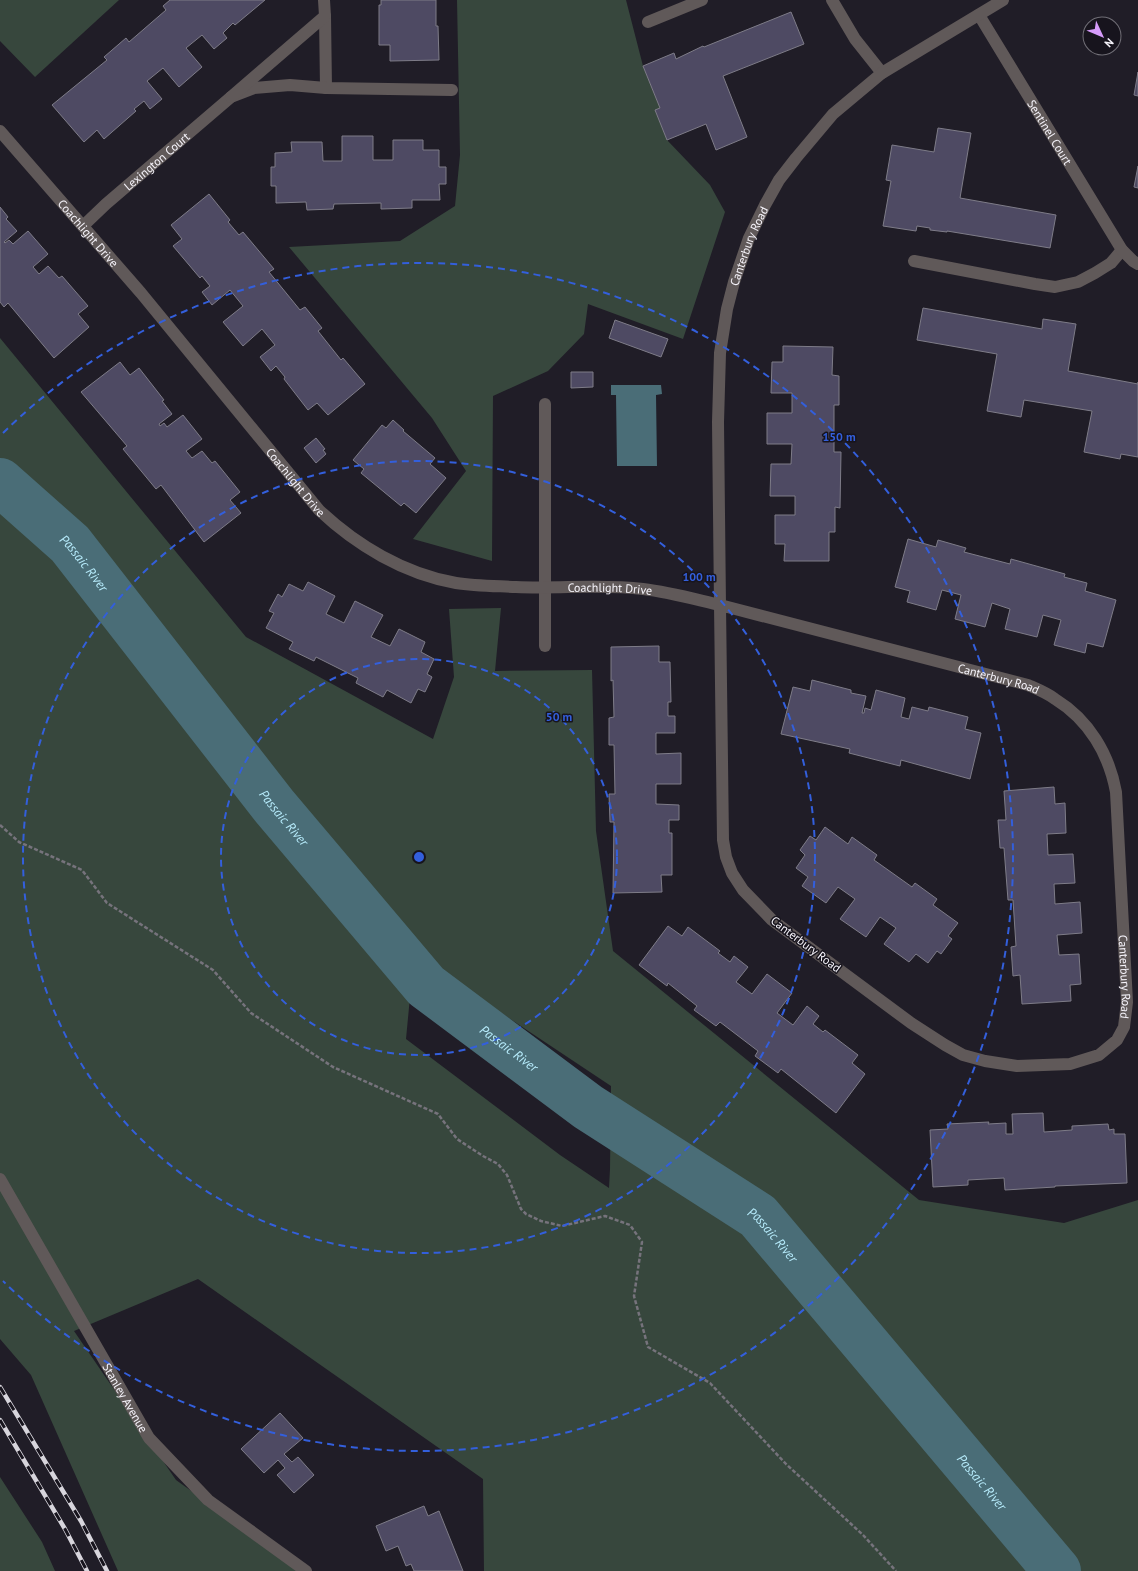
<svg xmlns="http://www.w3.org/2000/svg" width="1138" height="1571" viewBox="0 0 1138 1571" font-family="'PT Sans',sans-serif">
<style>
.green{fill:#37473d;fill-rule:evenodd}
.water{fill:#4a6d77}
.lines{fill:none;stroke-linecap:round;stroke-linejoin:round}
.river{stroke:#4a6d77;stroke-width:48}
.building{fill:#4e4a63;stroke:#7e7c88}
.path{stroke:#76737c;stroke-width:2.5;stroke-dasharray:4 2;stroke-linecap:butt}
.lane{stroke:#605959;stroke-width:12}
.street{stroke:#605959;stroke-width:12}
.rail-casing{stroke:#d7d5dc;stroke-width:4.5}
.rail{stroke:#17141d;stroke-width:3;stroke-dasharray:9;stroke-linecap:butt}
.ring{fill:none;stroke:#335fdc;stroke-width:2;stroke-dasharray:7 5}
.labels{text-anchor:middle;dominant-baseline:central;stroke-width:3;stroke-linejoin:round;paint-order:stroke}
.street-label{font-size:12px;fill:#f6f4fb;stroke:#17141d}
.water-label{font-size:13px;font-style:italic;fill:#b6ebfb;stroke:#17141d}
.centre{fill:#335fdc;stroke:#17141d;stroke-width:2}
.ring-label{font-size:12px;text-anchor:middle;font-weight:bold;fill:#335fdc;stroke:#17141d;stroke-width:3;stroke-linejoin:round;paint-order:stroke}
</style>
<rect width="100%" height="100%" fill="#201d27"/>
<path class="green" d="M0 0H119L35 77 0 41Z
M457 0H626L643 66 660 108 655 110 667 140 710 185 725 212 683 339 588 304 584 334 548 371 493 396 492 561 413 539 466 471 432 418 289 247 400 241 455 206 460 155Z
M0 338 246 637 433 739 454 677 449 609 501 608 495 671 592 670 596 831 613 951 919 1200 1064 1223 1138 1200V1571H484L483 1479 198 1279 74 1331 176 1480 303 1571H118L31 1375 0 1339ZM414 955 611 1086 610 1169 609 1188 560 1155 406 1039Z
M0 1477 42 1542 55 1571H0Z"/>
<path class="water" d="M611 385H661L662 394 656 395 657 466H617L616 395H611Z"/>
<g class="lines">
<path class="river" id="s1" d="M0 482 70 544 274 806 426 986 588 1107 758 1216 1057 1571"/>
</g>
<path class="building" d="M170 0H265L235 25 233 23 223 33 227 38 214 49 202 35 186 48 202 67 179 87 163 68 147 81 162 99 150 109 144 101 134 109 136 111 104 139 97 130 84 142 52 105 107 60 104 57 126 38 129 42 166 10 163 6Z
M381 0H436V26H438L439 60 390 61V45H379V5H381Z
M791 12 804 44 723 76 747 137 716 150 706 124 667 140 655 110 660 108 643 66 674 53 676 59 703 46 704 47Z
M1138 72V96L1134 95Z
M938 128 971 133 960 198 1056 215 1050 248 947 231V232L930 230V228L917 226 916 231 883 226 891 181 886 180 892 145 934 152Z
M342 136H373V160H393V140H423V150H439V167H446V184H439L440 200H412V208L381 209V203L334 204 333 209 307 210 306 202 276 203V186H271V167H275V153L292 152 291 142H322L323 161H342Z
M1138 166V188L1134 187Z
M209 194 230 220 228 222 239 235 243 232 274 269 269 272 300 310 305 307 322 328 318 331 341 360 343 358 365 384 328 415 317 403 308 410 284 379 285 377 276 366 271 371 260 357 275 345 262 329 243 346 223 322 243 306 230 290 212 305 202 292 210 286 202 276 200 278 173 246 182 239 171 225Z
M0 207 8 217 6 219 17 231 4 242 5 243 9 240 13 244 28 231 48 254 33 267 39 274 48 266 59 278 62 276 88 306 78 314 89 327 54 358 8 303 4 307 0 302Z
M923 308 1042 329 1043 319 1076 324 1068 371 1138 384V382V457L1121 454 1120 459 1084 452 1092 411 1024 400 1021 417 987 411 997 354 917 340Z
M615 320 668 339 661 357 609 338Z
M783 346 833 347 832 375 839 376V405H834V452H841L840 508 835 507V532H829V561H784L785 544H775V515H795V496H770L771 464H791L792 444H767V413H792V393H771L772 362H783Z
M120 362 130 375 139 368 164 400 162 401 172 414 159 424 160 426 164 423 167 427 183 415 202 439 186 451 192 458 202 451 212 463 215 461 240 492 230 500 241 513 204 542 161 485 156 489 123 449 127 446 81 392Z
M571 372H593V387L571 388Z
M393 420 404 430 403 431 435 458 430 464 446 478 416 513 404 503 401 506 361 473 364 469 353 460 382 425 386 428Z
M316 438 325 449 323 450 326 454 316 463 304 448Z
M908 539 936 547 938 540 966 548 964 552 1010 564 1011 559 1065 574 1064 577 1087 583 1085 591 1116 600 1103 647 1087 643 1085 653 1054 645 1061 620 1043 615 1037 637 1005 629 1010 609 992 603 985 627 955 619 961 595 942 590 936 610 907 602 910 591 895 587Z
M308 582 335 596 326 614 344 623 355 601 383 615 371 637 390 646 399 629 425 642 421 652 434 659 427 674 432 677 425 692 418 689 411 703 387 690 383 697 356 683 358 678 316 657 314 661 289 649 293 642 266 628 274 613 269 611 278 594 282 597 289 584 303 591Z
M659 646V662H670L671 702H668V716H675V733H656V754L681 753V784H656V804L679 805V820H669V833H672V875H661L662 892 613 893 614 822H610L609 794H615L614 745H609V718L614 717 613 680 611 681V647Z
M812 680 851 690V693L866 696 862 713H864L865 708 871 710 876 690 905 698 901 717 909 719 912 707 928 711 929 707 968 717 965 729 981 733 970 779 901 760 900 766 849 753 850 749 781 734 793 687 810 691Z
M1054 787 1055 804 1065 803 1066 833 1047 834 1048 855 1073 854 1075 883 1054 884 1055 904 1080 902 1082 933 1057 935 1059 955 1079 954 1081 984 1070 985 1071 1001 1022 1004 1020 975 1013 976 1011 947 1016 946 1013 900H1008L1004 848H1000L998 820H1006L1004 791Z
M825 827 848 844 852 837 877 855 874 860 912 887 915 883 937 899 933 905 958 923 948 936 952 939 941 954 937 951 928 963 916 954 909 962 884 944 896 928 880 917 866 937 840 919 855 899 838 887 826 903 802 886 808 877 796 868 805 855 800 850 810 836 816 840Z
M668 926 682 936 688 927 720 951 718 953 730 962 734 956 748 967 736 982 752 994 767 974 792 993 777 1013 793 1025 807 1006 819 1016 813 1024 823 1032 825 1030 858 1055 852 1063 865 1074 836 1113 781 1069 778 1073 755 1056 758 1051 720 1022 716 1026 694 1010 697 1006 668 983 667 986 639 965Z
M1043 1113 1044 1132 1072 1130V1126L1108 1124 1109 1130 1114 1129V1134H1125L1127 1183 1055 1186V1187L1005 1190 1004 1178 968 1180V1185L933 1187 930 1130 948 1129 947 1124 989 1122 988 1124 1006 1123V1134H1013L1012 1114Z
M280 1413 303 1438 284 1454 292 1462 298 1457 314 1475 294 1493 277 1475 285 1468 278 1460 264 1473 241 1449Z
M424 1506 428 1516 439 1511 463 1571H414L411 1564 406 1566 398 1546 386 1551 376 1526Z"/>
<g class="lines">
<path class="path" d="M0 825 19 842 82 870 107 903 213 970 251 1013 333 1067 438 1114 457 1139 483 1156 498 1164 507 1175 521 1209 526 1214 541 1221 562 1226 605 1216 630 1225 642 1242 634 1296 648 1347 710 1383 786 1464 863 1535 896 1571"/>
<g class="lane">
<path d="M325 16 326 88"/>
<path id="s2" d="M83 226 106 204 231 97 254 88 290 85 326 88 452 90"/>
<path d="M914 261 1035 284 1055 287 1078 282 1095 273 1111 263 1122 250"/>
<path d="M545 404V646"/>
</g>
<g class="street">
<path d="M832 0 855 39 882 73"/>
<path id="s3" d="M979 15 1122 250 1133 261 1138 264"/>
<path d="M648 22 702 0"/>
<path d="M231 97 325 16 324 0"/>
<path id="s4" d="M0 131 141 293 319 510C356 545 404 574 456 583 475 586 496 586 516 587 558 589 601 584 643 589 669 592 694 599 720 605L1028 685C1037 689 1047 693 1055 699 1089 720 1109 754 1116 792L1127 1002 1124 1027 1117 1040 1099 1055 1070 1064 1017 1066 985 1061 963 1055 945 1045 911 1023 772 920 743 890 732 873 726 857 723 840 720 605 718 422 720 353 727 309 734 282 749 238 765 205 779 180 796 158 833 114 882 73 1003 0"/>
<path id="s5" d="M0 1179 149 1438 208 1500 306 1571"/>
</g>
<g class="rail-casing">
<path id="rail" d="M0 1387 81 1521 107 1571
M0 1420 65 1529 87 1571"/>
</g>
<use href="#rail" class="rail"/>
</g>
<g class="ring">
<circle cx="419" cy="857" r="198"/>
<circle cx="419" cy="857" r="396"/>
<path d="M3 433A594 594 0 1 1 3 1281"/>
</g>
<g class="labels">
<g class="street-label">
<text stroke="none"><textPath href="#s3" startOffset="137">Sentinel Court</textPath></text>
<text stroke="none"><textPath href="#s2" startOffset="98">Lexington Court</textPath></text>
<text stroke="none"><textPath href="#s4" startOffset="135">Coachlight Drive</textPath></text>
<text stroke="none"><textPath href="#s4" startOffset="2723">Canterbury Road</textPath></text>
<text stroke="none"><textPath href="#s4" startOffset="459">Coachlight Drive</textPath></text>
<text stroke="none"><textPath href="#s4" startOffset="807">Coachlight Drive</textPath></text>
<text stroke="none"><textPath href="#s4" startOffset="1207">Canterbury Road</textPath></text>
<text transform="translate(806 944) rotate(37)">Canterbury Road</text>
<text stroke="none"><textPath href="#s4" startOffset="1567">Canterbury Road</textPath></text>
<text stroke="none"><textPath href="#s5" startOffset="252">Stanley Avenue</textPath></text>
</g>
<g class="water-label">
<text stroke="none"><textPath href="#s1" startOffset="117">Passaic River</textPath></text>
<text stroke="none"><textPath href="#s1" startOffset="441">Passaic River</textPath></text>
<text stroke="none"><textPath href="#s1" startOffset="765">Passaic River</textPath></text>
<text stroke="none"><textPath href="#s1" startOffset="1089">Passaic River</textPath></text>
<text stroke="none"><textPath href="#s1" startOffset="1413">Passaic River</textPath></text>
</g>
</g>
<circle cx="419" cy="857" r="6" class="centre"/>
<g class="ring-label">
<text x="839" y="441">150 m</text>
<text x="699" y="581">100 m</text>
<text x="559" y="721">50 m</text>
</g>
<g transform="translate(1102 36) rotate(134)"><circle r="19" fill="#17141d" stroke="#706e76"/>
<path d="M0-3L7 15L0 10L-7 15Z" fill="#d69bfa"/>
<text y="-6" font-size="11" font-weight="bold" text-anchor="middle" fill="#f6f4fb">N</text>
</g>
</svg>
